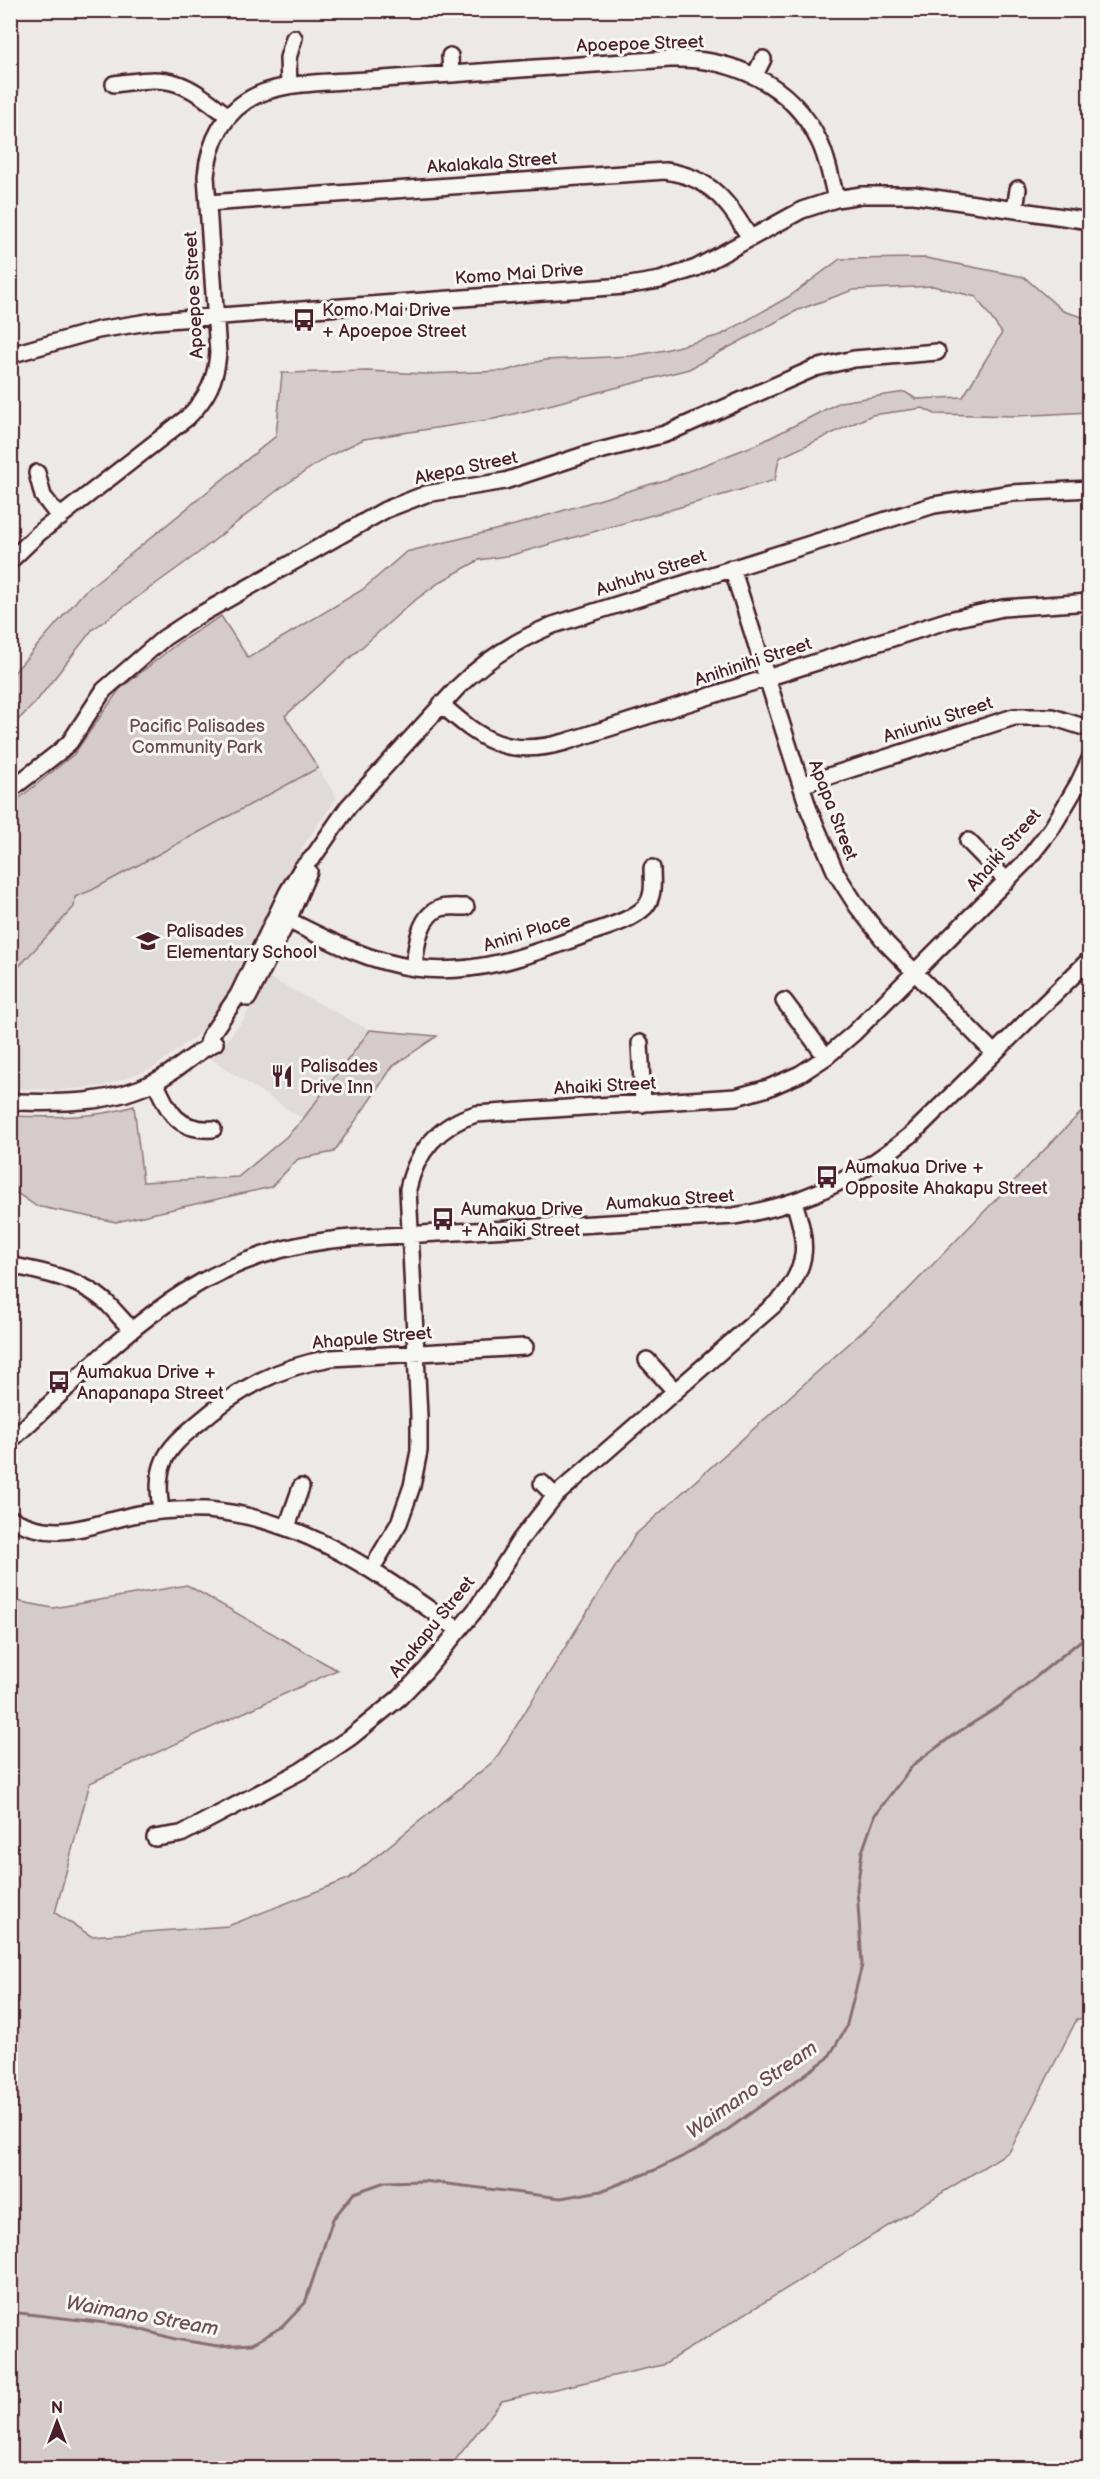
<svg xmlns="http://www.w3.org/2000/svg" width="1100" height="2479" viewBox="0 0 1100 2479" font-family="'Balsamiq Sans',sans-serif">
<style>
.built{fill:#e0dad8}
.green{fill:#d4cbca;stroke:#8f757a;stroke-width:1.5}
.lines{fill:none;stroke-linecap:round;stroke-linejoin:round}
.stream{stroke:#886e73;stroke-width:3}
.minor-casing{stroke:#4a1f2b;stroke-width:20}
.minor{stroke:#f6f6f2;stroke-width:15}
.labels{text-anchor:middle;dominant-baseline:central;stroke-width:6;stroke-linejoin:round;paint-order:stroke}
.street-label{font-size:18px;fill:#4a1f2b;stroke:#f6f6f2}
.poi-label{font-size:18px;fill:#4a1f2b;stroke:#f6f6f2;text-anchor:start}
.park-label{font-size:18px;fill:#6c4a53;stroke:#f6f6f2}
.water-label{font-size:20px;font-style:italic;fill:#6e4d55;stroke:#f6f6f2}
</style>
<rect width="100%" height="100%" fill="#ece9e6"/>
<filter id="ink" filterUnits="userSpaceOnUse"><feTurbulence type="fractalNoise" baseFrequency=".0167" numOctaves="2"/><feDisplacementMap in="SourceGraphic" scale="12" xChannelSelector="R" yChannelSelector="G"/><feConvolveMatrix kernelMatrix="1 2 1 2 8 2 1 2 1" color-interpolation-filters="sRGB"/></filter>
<g filter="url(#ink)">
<path class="built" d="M318 768 337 798 307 840 221 1005 197 1035 153 1068 103 1086 60 1090 11 1088 10 975 74 907 75 897 93 890Z
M267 977 370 1030 303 1119 211 1059 244 1019Z"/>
<path class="green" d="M926 258 1024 277 1063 311 1089 319V412L1016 416 935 414 923 408 872 415 779 458 775 480 512 555 479 560 440 582 410 604 285 716 318 768 92 890 75 897 74 907 11 975V805L74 754 119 690 179 642 221 616 248 658 362 590 406 552 515 525 668 479 760 443 840 402 905 392 916 399 963 397 1002 333 976 297 933 286 853 290 798 310 689 369 494 419 364 439 327 457 279 489 197 554 92 630 35 703 11 727V676L84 592 276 436 282 373 368 371 424 374 505 371 544 360 632 356 665 350 721 335 790 296 840 259Z
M370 1030 437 1036 393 1066 334 1152 298 1159 271 1187 116 1222 36 1206 11 1189V1116C53 1117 93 1119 134 1106L143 1182 238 1177 286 1137 303 1119Z
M1089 1104V2018L1077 2019 1010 2151 662 2365 502 2401 449 2468H11V1600L53 1608 187 1585 337 1670 90 1783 55 1913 91 1936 228 1926 348 1879 495 1760 635 1535 901 1297Z"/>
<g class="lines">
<path class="stream" d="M10 2312 124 2325 175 2339 218 2346 252 2344 282 2327 305 2303 333 2219 354 2193 385 2182 423 2181 561 2198 601 2191 655 2170 706 2145 828 2058 846 2028 862 1965 857 1889 862 1852 875 1815 913 1765 952 1736 1000 1706 1090 1633"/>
<g class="minor-casing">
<path id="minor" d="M450 56 451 74
M755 75 763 59
M114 84C173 75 182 80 228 116
M289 86 288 58 294 38
M208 203 665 171C711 177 727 201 750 238
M1015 210 1018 189
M10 355 98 330 154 321 624 286 660 280 696 268 802 210 836 199 862 195H914L1090 221
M37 473 43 496 60 518
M10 561 39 533 188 417C207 398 216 380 218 353L206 176C209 142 224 110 257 95 289 80 347 82 383 79 479 72 574 65 670 59 732 57 791 83 819 141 828 159 831 179 836 199
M732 568 809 810 836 873 857 906 886 943 994 1053
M441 704C482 741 508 758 565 742L949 620 1003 608 1090 602
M801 785 1014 717H1052L1090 729
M10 790 59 752 70 742 104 690 164 638 196 617 385 510 426 494 505 481 584 455 665 434 815 368 854 359 937 352
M968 841 1007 881
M280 916C324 938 365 961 415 968 477 976 530 955 587 934 606 927 631 921 645 907 655 896 652 881 652 868
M414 967C416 949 418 915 441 908 448 906 458 907 466 907
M248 998 288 920 309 871
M784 1001 826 1057
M640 1043 643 1104
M207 1047 210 1036 238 995 287 893 302 868 314 856 348 807 458 687C486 659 517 640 553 625L934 505 1012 493 1090 489
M155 1082C169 1112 177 1131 213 1129
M10 1102C61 1103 110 1105 156 1081 177 1071 195 1052 215 1043
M10 1265C45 1273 79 1278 106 1302 115 1311 123 1321 132 1330
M647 1360 675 1391
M10 1441C120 1341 193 1250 351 1238L734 1216C801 1206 860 1177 912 1134L1090 959
M542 1483 555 1496
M161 1511C159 1495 157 1477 164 1461 170 1446 184 1435 197 1424 237 1389 279 1367 331 1358L525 1347
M10 1518C58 1545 91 1523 138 1514 160 1510 184 1509 207 1510 306 1518 380 1575 459 1630
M287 1527 301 1487
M371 1570 399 1523 412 1486 419 1451V1416L408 1189C416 1152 439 1125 476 1114L736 1097 768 1088 800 1074 826 1057 854 1033 1027 860 1052 828 1078 784 1090 759
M155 1838 181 1834 301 1771 351 1737 399 1698 426 1670 477 1608 520 1540 555 1496 782 1298C810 1263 807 1242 794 1202"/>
</g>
<use href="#minor" class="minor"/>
</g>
</g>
<defs>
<g id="bus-bare" transform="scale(1.8)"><path d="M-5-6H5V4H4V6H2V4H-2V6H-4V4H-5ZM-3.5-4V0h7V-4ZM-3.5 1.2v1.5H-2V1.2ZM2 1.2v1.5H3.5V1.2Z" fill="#4a1f2b" stroke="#f6f6f2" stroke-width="2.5" paint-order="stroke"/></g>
<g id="school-bare" transform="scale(1.8)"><path d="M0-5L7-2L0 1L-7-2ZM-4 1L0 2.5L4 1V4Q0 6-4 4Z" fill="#4a1f2b" stroke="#f6f6f2" stroke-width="2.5" paint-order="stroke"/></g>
<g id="restaurant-bare" transform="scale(1.8)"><path d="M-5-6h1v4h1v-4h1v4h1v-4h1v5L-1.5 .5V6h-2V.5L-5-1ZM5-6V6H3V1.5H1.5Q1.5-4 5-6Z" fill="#4a1f2b" stroke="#f6f6f2" stroke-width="2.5" paint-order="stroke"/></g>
</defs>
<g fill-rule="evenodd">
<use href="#bus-bare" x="304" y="320"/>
<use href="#school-bare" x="148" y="941"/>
<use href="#restaurant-bare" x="282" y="1076"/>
<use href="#bus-bare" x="827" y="1177"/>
<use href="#bus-bare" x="443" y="1219"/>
<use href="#bus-bare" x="59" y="1382"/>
</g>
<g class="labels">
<g class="street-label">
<text transform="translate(640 44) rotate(-2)">Apoepoe Street</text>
<text transform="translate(492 163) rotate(-4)">Akalakala Street</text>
<text transform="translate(519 274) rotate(-4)">Komo Mai Drive</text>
<text transform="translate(194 295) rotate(-93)">Apoepoe Street</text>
<text transform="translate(466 468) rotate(-12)">Akepa Street</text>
<text transform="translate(651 573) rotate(-18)">Auhuhu Street</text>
<text transform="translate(753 662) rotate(-18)">Anihinihi Street</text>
<text transform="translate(938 720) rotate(-18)">Aniuniu Street</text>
<text transform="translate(833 810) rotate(69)">Apapa Street</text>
<text transform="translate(1004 850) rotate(-49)">Ahaiki Street</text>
<text transform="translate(527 933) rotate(-17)">Anini Place</text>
<text transform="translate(605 1086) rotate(-3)">Ahaiki Street</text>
<text transform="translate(670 1200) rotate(-4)">Aumakua Street</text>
<text transform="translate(372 1338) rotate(-5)">Ahapule Street</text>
<text transform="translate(432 1627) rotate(-51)">Ahakapu Street</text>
</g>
<g class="poi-label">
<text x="322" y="310">Komo Mai Drive<tspan x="322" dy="21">+ Apoepoe Street</tspan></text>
<text x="166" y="931">Palisades<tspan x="166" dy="21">Elementary School</tspan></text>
<text x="300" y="1066">Palisades<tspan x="300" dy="21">Drive Inn</tspan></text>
<text x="845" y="1167">Aumakua Drive +<tspan x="845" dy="21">Opposite Ahakapu Street</tspan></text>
<text x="461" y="1209">Aumakua Drive<tspan x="461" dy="21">+ Ahaiki Street</tspan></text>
<text x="77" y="1372">Aumakua Drive +<tspan x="77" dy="21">Anapanapa Street</tspan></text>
</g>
<g class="park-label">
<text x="197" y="726">Pacific Palisades<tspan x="197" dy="21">Community Park</tspan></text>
</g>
<g class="water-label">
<text transform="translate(752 2090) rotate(-35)">Waimano Stream</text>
<text transform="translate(142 2316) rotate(10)">Waimano Stream</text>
</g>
</g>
<rect width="1100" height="2479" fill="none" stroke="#f6f6f2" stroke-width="36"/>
<rect x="18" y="18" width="1064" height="2443" fill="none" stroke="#4a1f2b" stroke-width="2" filter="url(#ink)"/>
<g transform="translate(57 2422)" stroke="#f6f6f2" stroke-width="4.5" paint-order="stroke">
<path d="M0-4.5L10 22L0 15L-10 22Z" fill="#4a1f2b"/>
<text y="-9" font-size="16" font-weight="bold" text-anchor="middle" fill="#4a1f2b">N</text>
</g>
</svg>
